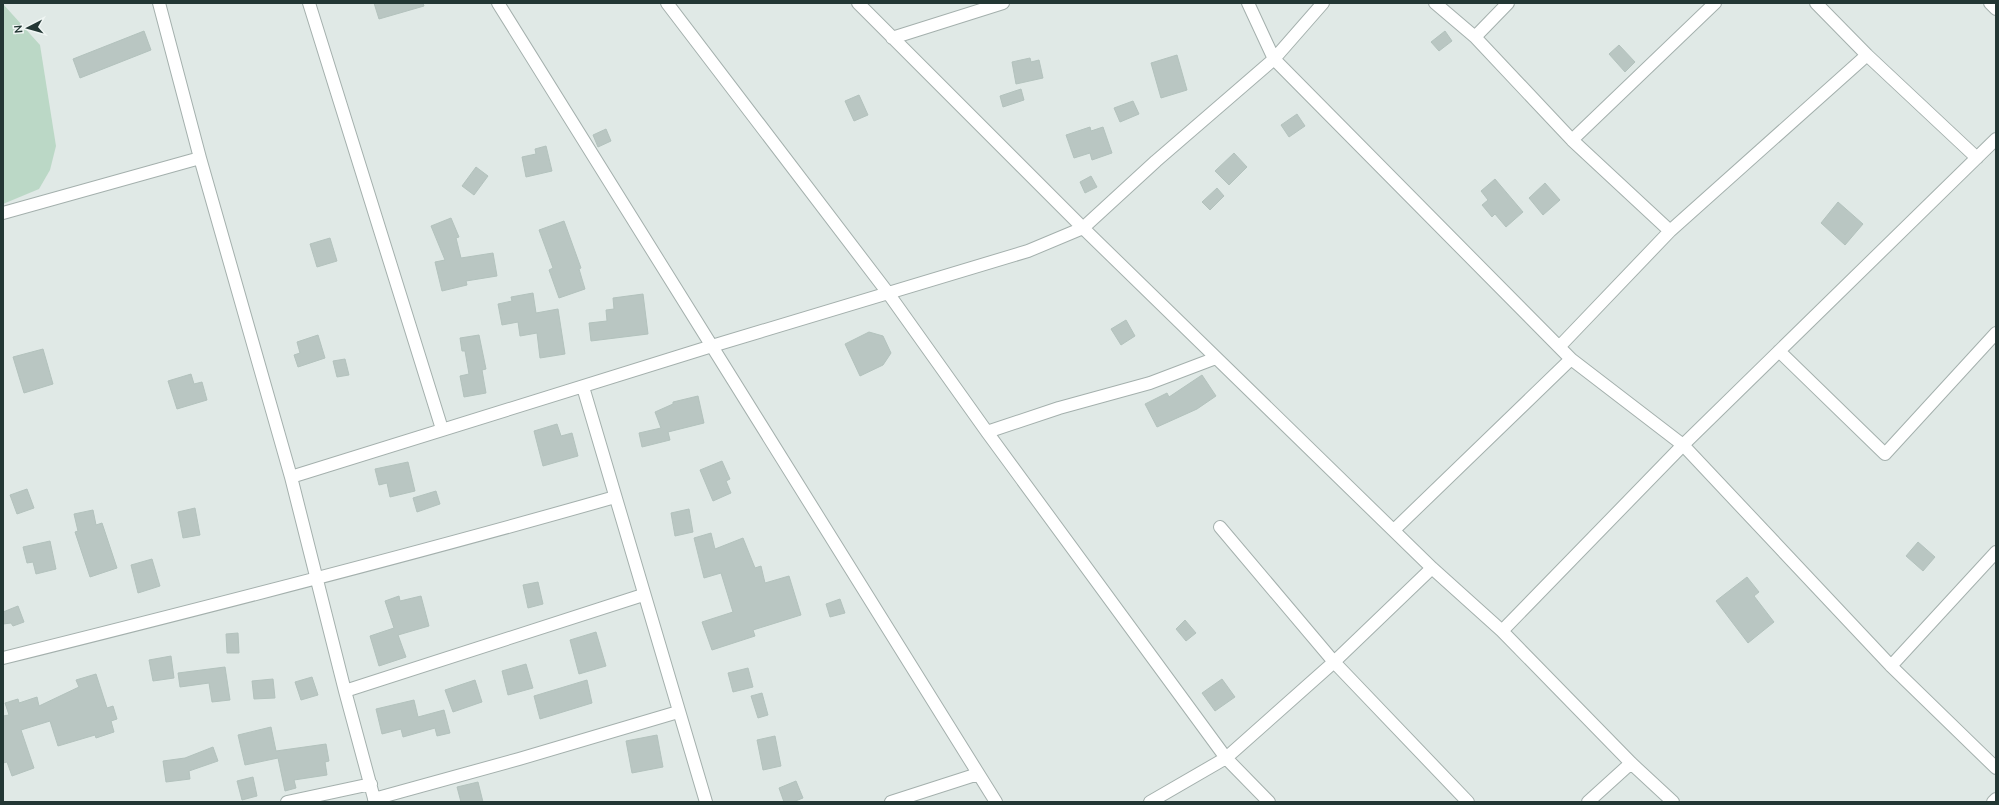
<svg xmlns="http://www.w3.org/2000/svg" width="1999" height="805" viewBox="0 0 1999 805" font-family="'Nunito Sans',sans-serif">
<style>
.green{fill:#bbd8c6}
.building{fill:#b9c6c2;stroke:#b3c2bd}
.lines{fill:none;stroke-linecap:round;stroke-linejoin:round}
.minor-casing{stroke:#a4b0ad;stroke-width:14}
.tertiary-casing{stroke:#a4b0ad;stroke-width:14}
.minor{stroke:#fff;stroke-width:12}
.tertiary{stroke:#fff;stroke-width:12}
</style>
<rect width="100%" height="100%" fill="#e0e9e6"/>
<path class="green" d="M3 4 40 45 56 146 50 170 39 189 3 204Z"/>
<path class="building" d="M374 3H423L424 6 379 19Z
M144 31 151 50 80 78 73 59Z
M1445 31 1452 41 1439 51 1431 42Z
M1619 45 1635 62 1625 72 1609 54Z
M1177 55 1187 90 1161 98 1151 63Z
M1030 58 1031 62 1039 60 1043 78 1016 84 1012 62Z
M1021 89 1024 100 1003 107 1000 96Z
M859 95 868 115 854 121 845 101Z
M1133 101 1139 114 1120 122 1114 108Z
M1297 114 1305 126 1289 137 1281 125Z
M1090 127 1091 131 1103 127 1112 153 1092 160 1090 153 1074 158 1066 135Z
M606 129 611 141 598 147 593 135Z
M546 146 552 171 526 177 522 157 536 154 535 149Z
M1234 153 1247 167 1229 185 1215 171Z
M476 167 488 176 474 195 462 186Z
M1091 176 1097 187 1085 193 1080 182Z
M1495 179 1523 212 1506 227 1495 214 1492 217 1482 205 1488 200 1481 191Z
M1545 183 1560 200 1543 215 1529 198Z
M1217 188 1224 196 1210 210 1202 202Z
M1838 202 1863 224 1845 245 1821 223Z
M451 218 459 237 456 238 461 258 493 253 497 276 466 281 467 285 442 291 435 262 445 260 431 226Z
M564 221 581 268 579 269 585 289 559 298 549 270 553 268 539 230Z
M330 238 337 261 317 267 310 244Z
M533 293 536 313 558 309 565 354 540 358 537 333 520 336 518 322 502 325 498 304 512 301 511 297Z
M643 294 648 334 591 341 589 323 607 321 606 310 614 309 613 298Z
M1126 320 1135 336 1121 345 1111 329Z
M869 332 883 336 891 353 883 365 860 376 845 344Z
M318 335 325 358 298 367 294 355 300 353 297 342Z
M479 335 486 369 482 370 486 393 464 397 460 376 469 374 465 351H462L460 338Z
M43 349 53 384 24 393 13 357Z
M345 359 349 375 337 377 333 361Z
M191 374 194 384 202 382 207 400 177 409 168 381Z
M1202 375 1216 396 1197 409 1157 427 1145 404 1167 393 1169 397Z
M698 396 704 423 668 432 670 440 642 447 639 433 661 428 655 412 673 404V402Z
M557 424 561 436 572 433 578 456 543 466 534 431Z
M722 461 730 479 726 481 731 493 713 501 700 470Z
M408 462 415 491 390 497 387 483 379 485 375 469Z
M27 489 34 508 17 514 10 495Z
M436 491 440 504 417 512 413 498Z
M195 508 200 535 183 538 178 512Z
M689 509 693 532 675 536 671 513Z
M93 510 96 525 102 523 117 568 90 577 75 532 78 531 74 514Z
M711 533 715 549 743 538 755 568 761 566 765 583 789 576 801 615 753 630 755 636 712 650 702 622 733 612 721 573 704 578 694 538Z
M50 541 56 569 36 574 33 562 27 563 23 547Z
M1918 542 1935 557 1923 571 1906 556Z
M152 559 160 586 138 593 131 565Z
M1747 577 1759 592 1754 596 1774 622 1748 643 1716 601Z
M538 582 543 604 528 608 523 585Z
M399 596 400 601 421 596 429 626 398 635 406 657 379 666 370 636 394 628 385 601Z
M840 599 845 613 830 617 826 604Z
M18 606 24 622 13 626 11 623 3 624V612Z
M1185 620 1196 633 1186 641 1176 629Z
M596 632 606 666 579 674 570 640Z
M238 633 239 653H227L226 634Z
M171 656 174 678 153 681 149 660Z
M526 664 533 688 508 695 502 671Z
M225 667 230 700 212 702 209 683 180 687 178 673Z
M748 668 753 687 733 692 728 673Z
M96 674 107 708 113 706 117 719 111 721 114 732 96 738 95 735 58 746 50 721 21 730 34 768 12 776 7 762 3 763V716L9 715 5 703 18 699 19 703 37 697 39 706 79 687 76 680Z
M312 677 318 695 301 700 295 682Z
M273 679 275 698 254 699 252 681Z
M1222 679 1235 697 1215 711 1202 693Z
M475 680 482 702 453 712 445 690Z
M587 680 592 703 540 719 534 696Z
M762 693 768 715 758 718 751 696Z
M414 700 418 717 444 710 450 733 437 736 435 728 403 737 401 729 382 734 376 709Z
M271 727 276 751 326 744 329 761 325 762 327 775 294 780 296 788 285 791 278 758 245 765 238 735Z
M657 735 663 767 632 773 626 741Z
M775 736 781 766 763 770 757 740Z
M213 747 218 761 189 771 190 779 166 782 163 761 185 758Z
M253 777 257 796 242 800 237 781Z
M796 781 803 798 793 802H784L779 788Z
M478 782 483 802H461L457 787Z"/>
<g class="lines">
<g class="minor-casing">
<path id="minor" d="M159 3 200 158 291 477 345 691 375 802
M309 3 442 429
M498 3 996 802
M667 3 888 293 987 432 1226 758 1269 802
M858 3 1083 228 1432 568 1502 631 1631 763 1673 802
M1248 3 1274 59 1571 359 1683 445 1891 666 1996 768
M1435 3 1475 37 1572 140 1670 231
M1816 3 1867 55 1977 158
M1990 3 1996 9
M1475 37 1508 3
M892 38 1003 3
M1572 140 1715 3
M3 213 200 158
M1559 347 1670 231 1867 55
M1779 351 1885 454 1996 333
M583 387 706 802
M987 432 1059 408 1150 383 1216 358
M291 477 712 346 1028 251 1083 228 1156 161 1274 59 1323 3
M1220 527 1334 662 1468 802
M1394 530 1571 359
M1502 631 1683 445 1996 139
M3 658C208 607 412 555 615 497
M1891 666 1996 552
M345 691 643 595
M374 799 519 759 678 712
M287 802 371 784
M891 802 978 774
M1150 802 1226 758 1334 662 1432 568
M1588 802 1631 763"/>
</g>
<g class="tertiary-casing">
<path id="tertiary" d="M1993 802 1996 799"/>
</g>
<use href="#minor" class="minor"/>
<use href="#tertiary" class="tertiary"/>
</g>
<rect width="1999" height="805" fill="none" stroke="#233734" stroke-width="8"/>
<g transform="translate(28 28) rotate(264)" stroke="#f0f6f4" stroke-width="3" paint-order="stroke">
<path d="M0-3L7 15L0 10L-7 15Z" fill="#233734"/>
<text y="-6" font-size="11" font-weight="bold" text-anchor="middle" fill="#233734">N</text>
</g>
</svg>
